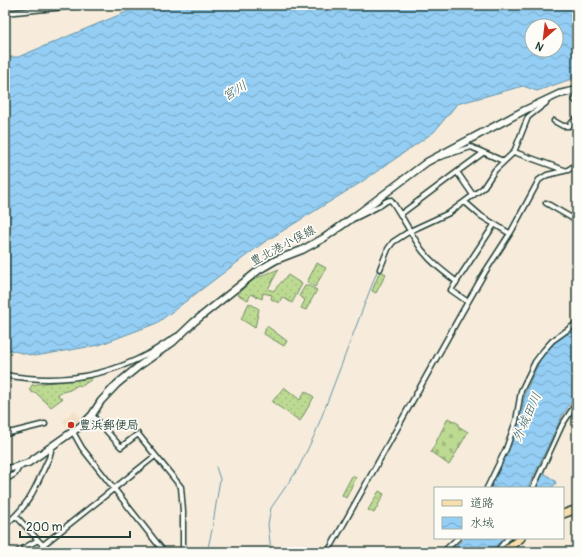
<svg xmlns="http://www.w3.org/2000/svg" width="582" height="557" viewBox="0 0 582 557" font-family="Pangolin,'Klee One',sans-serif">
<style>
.built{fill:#f3e0c8}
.grass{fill:url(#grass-dots);stroke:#6e8c63}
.cemetery{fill:url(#cemetery-stones);stroke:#6e8c63}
.water{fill:url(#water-waves);stroke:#6594a7;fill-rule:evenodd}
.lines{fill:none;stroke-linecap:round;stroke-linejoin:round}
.stream{stroke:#6594a7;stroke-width:1}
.minor-casing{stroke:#1f3d34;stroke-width:7}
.secondary-casing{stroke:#1f3d34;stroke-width:9}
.primary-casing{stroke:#1f3d34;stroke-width:10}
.minor{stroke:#fdfcf7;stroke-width:4}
.secondary{stroke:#fdfcf7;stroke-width:6}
.primary{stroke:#f8deab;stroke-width:7}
.poi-dot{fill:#c8321e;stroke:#fdfcf7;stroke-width:1.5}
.labels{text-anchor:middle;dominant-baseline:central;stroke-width:3.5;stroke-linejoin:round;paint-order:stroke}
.street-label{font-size:12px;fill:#1f3d34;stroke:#fdfcf7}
.poi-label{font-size:12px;font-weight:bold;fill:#1f3d34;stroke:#fdfcf7;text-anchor:start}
.water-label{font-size:13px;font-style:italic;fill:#3c6164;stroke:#fdfcf7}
</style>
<defs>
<pattern id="grass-dots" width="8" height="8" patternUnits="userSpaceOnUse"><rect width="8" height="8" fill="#bdda92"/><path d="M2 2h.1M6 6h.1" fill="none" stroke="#a2bc7e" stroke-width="1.8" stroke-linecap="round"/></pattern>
<pattern id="cemetery-stones" width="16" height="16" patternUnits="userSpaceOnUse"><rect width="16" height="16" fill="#bdda92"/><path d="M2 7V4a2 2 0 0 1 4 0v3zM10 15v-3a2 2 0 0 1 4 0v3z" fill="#a2bc7e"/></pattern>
<pattern id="water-waves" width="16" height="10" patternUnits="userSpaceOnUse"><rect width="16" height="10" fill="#94cef4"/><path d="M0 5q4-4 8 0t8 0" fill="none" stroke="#78a8c6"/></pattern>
</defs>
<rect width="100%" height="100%" fill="#f7ecdb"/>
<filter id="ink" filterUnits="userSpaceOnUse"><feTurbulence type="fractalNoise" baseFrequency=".025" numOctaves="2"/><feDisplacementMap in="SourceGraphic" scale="8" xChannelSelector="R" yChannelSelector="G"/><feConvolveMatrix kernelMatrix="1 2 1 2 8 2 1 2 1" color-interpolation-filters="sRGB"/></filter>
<g filter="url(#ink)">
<path class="built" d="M75 410 83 422 71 432 62 421Z"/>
<path class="grass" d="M317 263 326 268 315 287 307 282Z
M279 269 268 289 273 291 288 275 302 284 292 303 282 297 279 303 271 299 272 295 263 293 262 299 251 294 248 300 238 295C251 277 260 277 279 269Z
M380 271 386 274 376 293 372 291Z
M305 286H309L317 290 306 310 301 308 305 300 299 296Z
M249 303 259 309 255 328 241 319Z
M267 326 287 341 284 346 264 334 266 327Z
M92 377V379L82 386 78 385 70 390 59 393 58 396 62 399 51 407 35 392 33 393 29 390 32 385C52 381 72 382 92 377Z
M284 387 300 400 305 391 314 397 300 421 272 402Z
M352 476 356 478 346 498 342 495Z
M379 491 384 494 374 513 368 510Z"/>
<path class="cemetery" d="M448 418 459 424 458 426 468 432 449 465 431 452Z"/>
<path class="water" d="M143 5H577V77L537 91 523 86 457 104 434 132 360 183 263 243 157 323 99 345 35 356 5 349V57H18ZM532 26H556V50H532Z
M577 327V393L562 416 528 488H490L508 451 520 422 525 393 540 360 554 343Z
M543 472 555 481 556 483 552 488H535Z
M465 538H505L492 552H448Z"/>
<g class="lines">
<path class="stream" d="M207 552 212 530 220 479 216 467
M271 552 268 524 271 508 298 469 315 434 386 248"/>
<g class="minor-casing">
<path id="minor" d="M5 13 85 5
M575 100 577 102
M554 121 563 126H569L577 117
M514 152 564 170
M440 157 471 147 503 161
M457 172 483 153
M465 202 481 216 509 233
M546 203 577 221
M401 214 457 172 473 195
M355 218 377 207C382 206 385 200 391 200 403 217 411 235 422 250 432 263 444 272 457 282
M380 269 388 249 393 242 410 231 449 213 483 188 495 170 514 152 528 117 546 103
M468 302 451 290 494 225
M5 375C55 384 103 378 148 354 158 349 167 342 177 336
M92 415 121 447 138 434 181 487 183 511V552
M73 432 82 448 164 552
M5 434 45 424
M5 480 15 474 19 467
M487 488 506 449 516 421 521 391 535 362 544 350 552 341 577 323
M533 488 562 425 577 402
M16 516 49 552
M5 525C31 504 35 487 49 458L51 451V448
M43 545 155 456
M17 552 38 540
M328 552 461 314 485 272 511 232 539 180 547 175 568 170 577 164
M443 552 458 538
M496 552 508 538"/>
</g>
<g class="secondary-casing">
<path id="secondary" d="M5 470 28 463 82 425 92 415 101 401 117 384 139 366 173 342 194 322 259 270 276 260 302 250 324 238 351 219 427 162 525 110 559 94 577 90"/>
</g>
<g class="primary-casing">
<path id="primary" d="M563 514 577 509
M503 552 521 538"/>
</g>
<use href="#minor" class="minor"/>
<use href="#secondary" class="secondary"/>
<use href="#primary" class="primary"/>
</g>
</g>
<circle class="poi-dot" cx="71" cy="425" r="4"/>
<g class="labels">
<g class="street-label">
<text transform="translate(283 246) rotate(-28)">豊北港小俣線</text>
</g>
<g class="poi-label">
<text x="79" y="425">豊浜郵便局</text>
</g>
<g class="water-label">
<text transform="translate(235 91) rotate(-32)">宮川</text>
<text transform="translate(527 417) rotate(-66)">外城田川</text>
</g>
</g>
<rect width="582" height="557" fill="none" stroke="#fdfcf7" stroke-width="20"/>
<rect x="10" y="10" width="562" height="537" fill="none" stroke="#1f3d34" stroke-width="1.5" filter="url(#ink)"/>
<rect x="434" y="487" width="130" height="52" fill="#fdfcf7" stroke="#a4b0a9"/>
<rect x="442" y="500" width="20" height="6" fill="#f8deab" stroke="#a4b0a9"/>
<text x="470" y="507" font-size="12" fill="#1f3d34">道路</text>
<rect x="442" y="517" width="20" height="12" fill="url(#water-waves)" stroke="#a4b0a9"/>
<text x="470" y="527" font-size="12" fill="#1f3d34">水域</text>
<g transform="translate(544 38) rotate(208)"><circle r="19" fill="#fdfcf7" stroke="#a4b0a9"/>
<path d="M0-3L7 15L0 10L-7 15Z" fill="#c8321e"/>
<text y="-6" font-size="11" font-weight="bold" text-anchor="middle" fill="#1f3d34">N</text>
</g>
<path d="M20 531v6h110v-6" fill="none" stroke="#1f3d34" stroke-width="2"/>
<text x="26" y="531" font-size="12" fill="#1f3d34" stroke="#fdfcf7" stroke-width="3" paint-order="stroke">200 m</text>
</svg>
